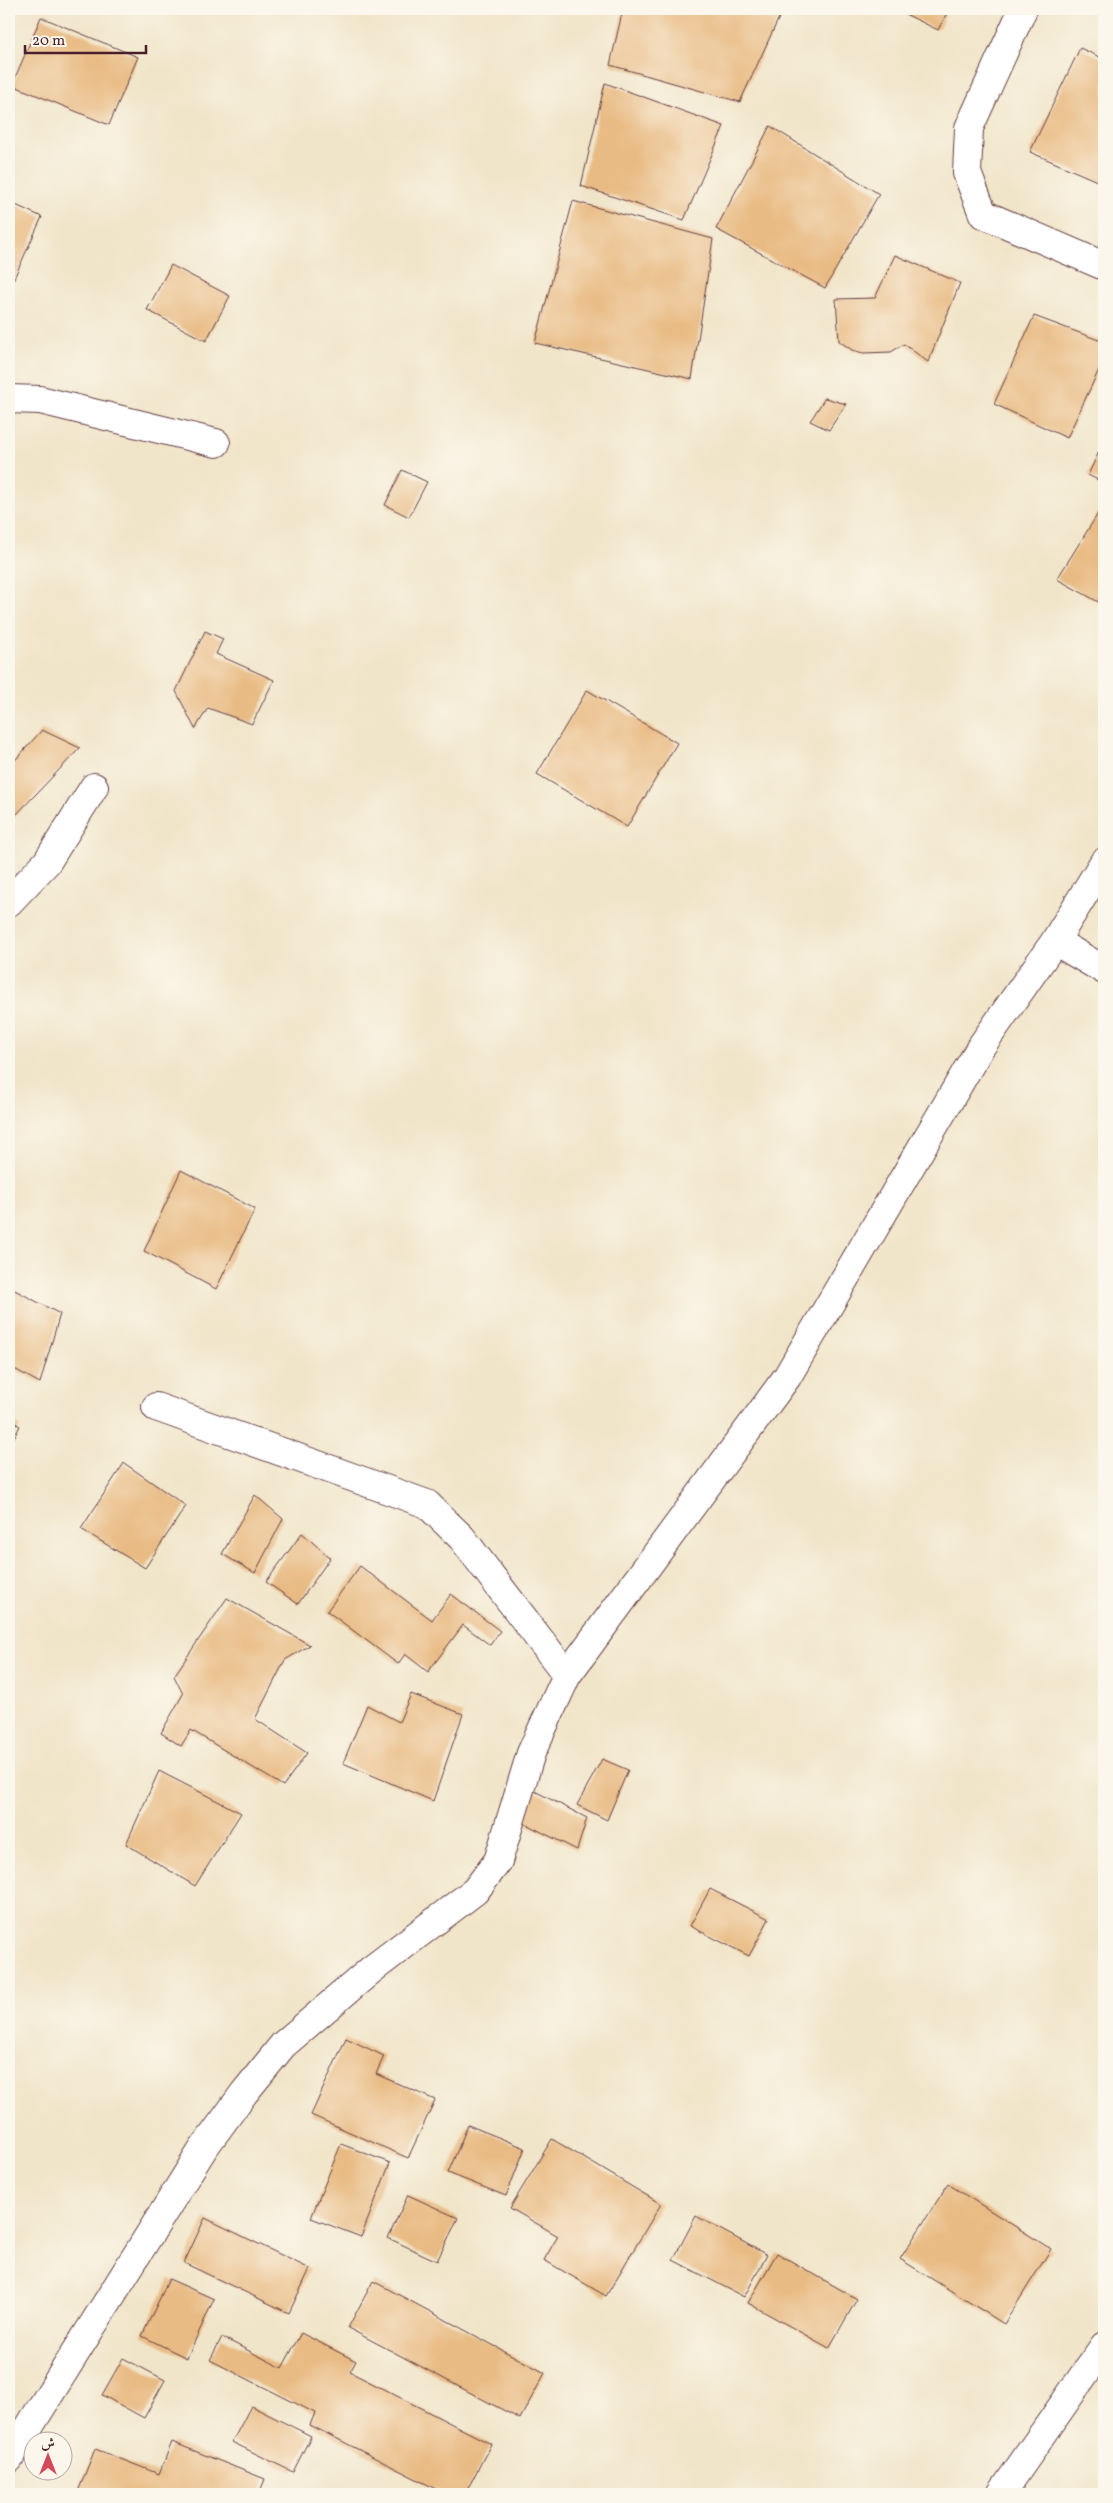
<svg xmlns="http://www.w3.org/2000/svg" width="1113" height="2503" viewBox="0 0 1113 2503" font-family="Vollkorn,Amiri,serif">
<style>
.building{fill:#e9bb84}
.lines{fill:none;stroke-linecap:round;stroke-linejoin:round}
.minor-casing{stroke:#633d43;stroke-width:30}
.minor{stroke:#fff;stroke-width:28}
</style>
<rect width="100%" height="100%" fill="#fbf7ec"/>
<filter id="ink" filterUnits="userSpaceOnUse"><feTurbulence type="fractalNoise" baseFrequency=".02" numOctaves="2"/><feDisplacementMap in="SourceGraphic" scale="10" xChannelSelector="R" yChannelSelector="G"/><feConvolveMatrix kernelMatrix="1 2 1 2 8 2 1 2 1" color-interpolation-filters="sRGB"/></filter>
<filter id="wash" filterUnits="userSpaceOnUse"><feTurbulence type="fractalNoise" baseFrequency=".0096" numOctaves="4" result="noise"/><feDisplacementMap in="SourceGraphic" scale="20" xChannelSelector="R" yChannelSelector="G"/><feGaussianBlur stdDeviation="1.12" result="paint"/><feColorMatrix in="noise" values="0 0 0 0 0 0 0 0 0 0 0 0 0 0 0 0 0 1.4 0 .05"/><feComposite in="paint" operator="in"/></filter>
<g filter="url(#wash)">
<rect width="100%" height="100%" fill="#f1e5c9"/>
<g id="blocks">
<path class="building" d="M623 9H783L740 102 610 65Z
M895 9H949L938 30Z
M41 17 138 57 109 125 12 85Z
M1080 48 1104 59V184L1030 152Z
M605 83 724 126 684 220 581 186Z
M770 126 879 194 825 288 716 229Z
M573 201 713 239 692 379 535 343Z
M9 202 42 217 9 289Z
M895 255 960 283 928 362 904 344 891 352 863 353 852 350 839 341 836 299 875 298Z
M171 265 230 296 206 341 147 310Z
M1034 316 1104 342V359L1067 438 994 404Z
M825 398 846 404 829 430 810 421Z
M1104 441V483L1088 475Z
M402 470 427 482 409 517 385 505Z
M1104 504V605L1057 579Z
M205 631 223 639 216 654 274 680 252 724 208 708 195 729 176 691Z
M587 690 677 743 627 827 537 774Z
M42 730 80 748 15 816 9 828V767Z
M181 1170 255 1209 216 1289 144 1251Z
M9 1287 60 1314 40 1383 9 1366Z
M9 1419 20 1426 9 1447Z
M124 1463 186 1506 145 1568 81 1529Z
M255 1495 283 1519 255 1573 222 1554Z
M302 1533 330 1558 298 1604 266 1582Z
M360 1566 432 1620 451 1594 500 1631 490 1645 463 1625 428 1672 405 1654 398 1664 327 1611Z
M227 1598 310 1645 285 1660 255 1719 307 1753 283 1786 191 1730 181 1746 161 1733 183 1694 174 1676Z
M411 1694 463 1714 433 1801 343 1763 367 1705 399 1722Z
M602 1759 628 1770 607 1820 577 1805Z
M159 1771 241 1813 195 1886 126 1844Z
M517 1782 587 1818 577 1850 508 1815Z
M710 1889 769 1919 749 1956 690 1926Z
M346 2038 384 2056 376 2074 435 2100 408 2158 311 2115Z
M468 2125 525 2148 506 2196 448 2173Z
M552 2139 661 2204 606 2296 544 2260 558 2236 510 2208Z
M341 2144 390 2163 361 2237 311 2218Z
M948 2184 1051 2249 1004 2324 900 2259Z
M408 2195 458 2218 437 2261 388 2238Z
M696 2216 767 2255 744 2297 673 2260Z
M205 2218 310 2269 289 2313 184 2263Z
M777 2253 857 2299 829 2348 748 2303Z
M169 2279 214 2299 187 2358 142 2336Z
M373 2281 545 2373 520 2419 348 2328Z
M301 2333 356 2361 350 2372 491 2444 465 2494H446L310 2425 315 2413 210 2360 222 2337 282 2368Z
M123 2358 165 2380 144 2418 102 2395Z
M251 2406 311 2436 293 2472 232 2442Z
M172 2442 265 2479 259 2494H77L95 2449 159 2474Z"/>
</g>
</g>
<g filter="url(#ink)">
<use href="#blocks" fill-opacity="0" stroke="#633d43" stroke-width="1"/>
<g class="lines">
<g class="minor-casing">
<path id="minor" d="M1023 9 969 128 967 173 983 214 1104 266
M9 399 40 400 216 443
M9 902 47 862 94 787
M1055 941 1104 970
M156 1407 427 1504 462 1538 567 1675
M9 2459 203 2149 244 2093 283 2045 371 1970 475 1891 498 1861 531 1753 567 1675 787 1377 980 1048 1055 941 1104 862
M1001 2494 1104 2346"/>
</g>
<use href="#minor" class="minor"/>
</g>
</g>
<rect width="1113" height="2503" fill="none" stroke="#fbf7ec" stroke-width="30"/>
<g transform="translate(48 2456)"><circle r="24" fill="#fbf7ec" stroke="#b4a19f"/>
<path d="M0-4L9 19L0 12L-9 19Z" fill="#d1495b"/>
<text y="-8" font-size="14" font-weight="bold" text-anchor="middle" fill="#4a1f2b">ش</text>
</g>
<path d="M25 45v8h121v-8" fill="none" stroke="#4a1f2b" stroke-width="2.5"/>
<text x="32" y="45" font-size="15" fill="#4a1f2b" stroke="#fbf7ec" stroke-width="4" paint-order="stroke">20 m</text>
</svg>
